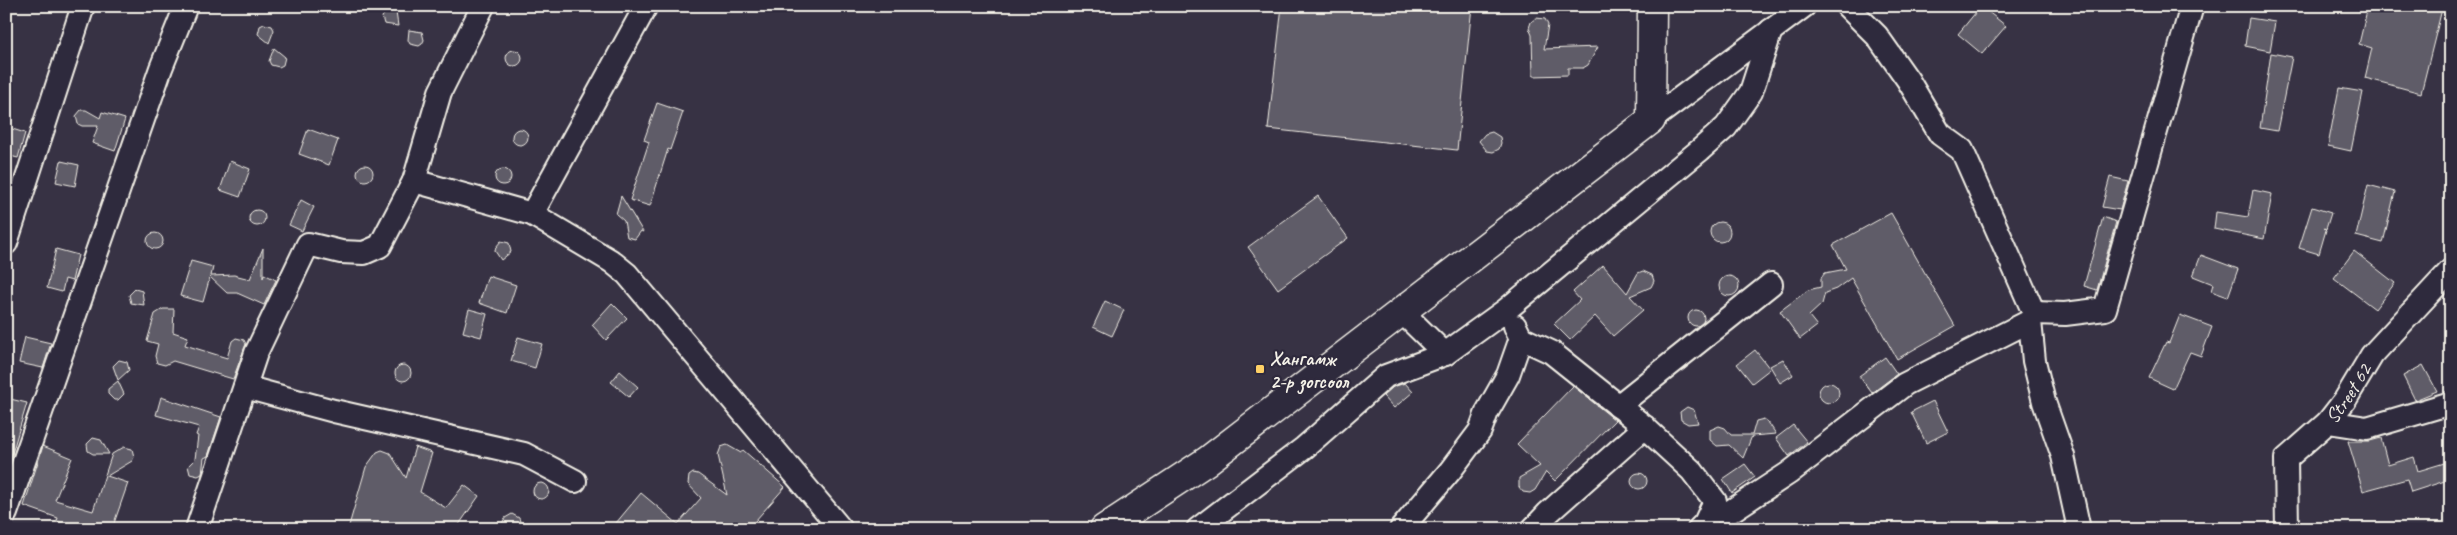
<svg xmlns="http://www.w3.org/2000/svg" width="2457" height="535" viewBox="0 0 2457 535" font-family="Caveat,sans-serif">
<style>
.building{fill:#5f5c67;stroke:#f4f1e8}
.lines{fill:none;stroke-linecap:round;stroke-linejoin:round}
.minor-casing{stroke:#f4f1e8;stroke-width:26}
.major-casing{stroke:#f4f1e8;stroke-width:31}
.minor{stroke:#2f2a3d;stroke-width:22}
.major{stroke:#2f2a3d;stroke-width:28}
.poi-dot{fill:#ffd166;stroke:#2f2a3d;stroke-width:2}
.labels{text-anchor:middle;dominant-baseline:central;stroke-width:4.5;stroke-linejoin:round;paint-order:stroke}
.poi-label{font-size:20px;font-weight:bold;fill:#f4f1e8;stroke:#2f2a3d;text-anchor:start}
.street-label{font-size:20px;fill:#f4f1e8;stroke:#2f2a3d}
</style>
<rect width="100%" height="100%" fill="#373244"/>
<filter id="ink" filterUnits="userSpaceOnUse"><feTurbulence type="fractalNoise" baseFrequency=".02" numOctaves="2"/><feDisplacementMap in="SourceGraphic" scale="10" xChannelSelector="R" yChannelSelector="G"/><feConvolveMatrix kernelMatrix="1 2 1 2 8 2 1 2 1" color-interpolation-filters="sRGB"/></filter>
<g filter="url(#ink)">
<path class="building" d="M1282 6H1472L1457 150 1268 129Z
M1981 6 2006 26 1982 54 1958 34Z
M2368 6H2432L2442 9 2421 93 2365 78 2372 48 2359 44Z
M388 10 396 12 398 26 384 24 382 17Z
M1536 18 1545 19 1548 25 1544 49 1598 47 1588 65 1583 68H1568V75L1533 76 1532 35 1529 28 1531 22Z
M2249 18 2275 22 2270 51 2245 46Z
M264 24 272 26 274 30 269 43 258 34 260 26Z
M409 30 422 32 424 40 422 44 419 46 410 44 408 40Z
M274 48 285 57 283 65 279 67 271 65 269 61Z
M506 58a8 8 0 1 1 16 0a8 8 0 1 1-16 0Z
M2271 53 2292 57 2277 131 2260 128Z
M2339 88 2363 92 2351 151 2328 146Z
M657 103 683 112 670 150 668 149 650 206 630 200 649 142 644 140Z
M81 110H86L100 118 102 112 125 119 115 151 92 143 98 126H82L78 124 76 116Z
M6 127 25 133 18 158 6 155Z
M512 137a8 8 0 1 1 16 0a8 8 0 1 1-16 0Z
M308 129 338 140 329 165 299 154Z
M1492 132 1500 137 1501 143 1499 149 1493 152 1487 151 1479 141 1485 134Z
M61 161 79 165 75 186 56 182Z
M230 161 250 169 240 197 220 190Z
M357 173a8 8 0 1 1 16 0a8 8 0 1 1-16 0Z
M495 177a8 8 0 1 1 16 0a8 8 0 1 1-16 0Z
M2110 177 2128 181 2120 210 2102 207Z
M2368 185 2395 192 2383 243 2356 236Z
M2253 190 2272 194 2264 239 2214 229 2216 212 2248 217Z
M621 196 643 232 641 231 635 239 627 237 624 221 616 214Z
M1318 196 1348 238 1278 289 1248 247Z
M301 200 314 207 302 231 289 225Z
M2312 207 2331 213 2326 229 2324 228 2326 230 2319 254 2299 248Z
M249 218a8 8 0 1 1 16 0a8 8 0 1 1-16 0Z
M1891 213 1955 326 1897 359 1851 278 1836 289 1825 293 1822 304 1809 316 1817 326 1800 339 1780 311 1808 290 1821 287V278L1825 273 1846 269 1833 245Z
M2103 217 2116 222 2097 290 2084 286Z
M1710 232a10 10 0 1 1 20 0a10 10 0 1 1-20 0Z
M147 241a8 8 0 1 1 16 0a8 8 0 1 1-16 0Z
M501 241 509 243 511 252 501 260 495 251 496 247Z
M263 248V278L264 274 276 280 264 305 237 293H227L210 277 203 302 180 296 191 261 213 267 211 276 234 275 250 279Z
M56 249 78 255 72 281 65 279 62 292 47 288Z
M2354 251 2395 283 2375 309 2334 278Z
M2201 255 2238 269 2228 297 2211 291 2213 284 2193 276Z
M1603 265 1627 293 1638 273 1643 271 1652 275 1654 281 1651 287 1630 296 1643 310 1613 336 1595 316 1570 340 1554 324 1580 300 1573 292Z
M488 276 516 285 507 313 479 303Z
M1719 286a10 10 0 1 1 20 0a10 10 0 1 1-20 0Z
M135 289 142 291 144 305 131 303 129 295Z
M1105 301 1124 310 1112 336 1093 327Z
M612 303 627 318 606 340 592 325Z
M163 309H174L173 332 188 337 185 345 227 358 232 341 236 338 244 340 246 344 233 379 173 361 165 365 157 363 155 356 158 344 147 341 155 314Z
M469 309 487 314 481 337 463 332Z
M1688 318a8 8 0 1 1 16 0a8 8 0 1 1-16 0Z
M2180 315 2212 327 2201 356 2190 352 2173 389 2149 378 2166 342 2169 343Z
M25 337 51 343 43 368 19 363Z
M518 337 542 344 535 368 511 361Z
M1755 350 1770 369 1752 383 1737 364Z
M1885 357 1897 374 1872 393 1859 376Z
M1783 359 1793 375 1780 383 1770 366Z
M119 360 127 362 129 370 118 380 113 366Z
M395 373a8 8 0 1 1 16 0a8 8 0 1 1-16 0Z
M2423 365 2437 391 2415 400 2403 376Z
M620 371 638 387 629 397 611 382Z
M118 381 124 394 118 400H114L108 394V389Z
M1405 383 1413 392 1394 408 1383 396 1393 387Z
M1819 393a10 10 0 1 1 20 0a10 10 0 1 1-20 0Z
M1573 386 1615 420 1555 481 1546 472 1535 490 1530 493 1523 492 1519 487V478L1540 466 1517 444Z
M161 397 221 417 208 456 204 458 202 474 198 476 190 474 188 466 195 459 198 436 196 435 199 427 156 415Z
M6 398 27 403 10 460 6 459Z
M1933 401 1948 432 1926 443 1911 412Z
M1687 407 1694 410 1698 423 1688 424 1681 420 1680 412Z
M1764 419 1768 422 1776 434 1752 436 1743 458 1729 445 1717 446 1710 440V430L1719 426 1725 428 1731 435H1752L1756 421Z
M1793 425 1807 442 1789 456 1776 438Z
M93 438 101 440 109 454H93L88 451 87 444Z
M2381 438 2388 465 2414 457 2418 471 2451 461V479L2411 492 2407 479 2363 491 2348 441H2370Z
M727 445 741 453 743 450 785 487 748 529H611L641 493 678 524 701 498 688 484 689 476 693 473 698 474 727 495 718 455 721 447Z
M43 446 72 458 55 500 93 511 112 454 124 447 132 449 134 457 132 461 107 476 128 483 112 529H82L57 521 58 518 24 506Z
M415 447 432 453 420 492 446 508 464 485 479 496 456 529H348L366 467 377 452 382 450 390 453 406 478Z
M1745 464 1755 477 1732 493 1723 479Z
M1631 481a8 8 0 1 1 16 0a8 8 0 1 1-16 0Z
M533 491a8 8 0 1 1 16 0a8 8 0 1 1-16 0Z
M512 514 519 518 522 529H499L505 518Z"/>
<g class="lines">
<g class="minor-casing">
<g id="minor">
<path d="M1847 6 1877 36 1908 80 1940 134 1962 150 2034 313 2030 321"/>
<path d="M1651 120 1804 6"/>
<path d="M414 181 532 214 611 261 627 274 841 529"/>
<path d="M532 214 646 6"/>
<path d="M6 243 83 6"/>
<path d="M1401 311 1445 354"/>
<path d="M2034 313 2065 314 2105 309 2192 6"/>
<path d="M1521 338 1551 352 1640 423 1692 471 1715 501 1705 523 1699 529"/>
<path d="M245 387 334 411 524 454 575 481"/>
<path d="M1618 406 1771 284"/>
<path d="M2328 422 2367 428 2451 403"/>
<path d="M1711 510 1728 513 1789 473 1905 384 2030 321 2034 361 2044 402 2063 456 2079 529"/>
<path d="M6 513 161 68 186 6"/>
<path d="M197 529 256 353 308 244 341 252 364 253 380 246 414 181 440 92 483 6"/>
<path d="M1198 529 1304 448 1386 376 1445 354 1506 310 1700 150 1726 127 1751 92 1771 30"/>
<path d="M1401 529 1450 471 1480 431 1487 412 1508 375 1521 338 1515 326"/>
<path d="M1533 529 1548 513 1645 427"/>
<path id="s1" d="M2287 529 2286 459 2328 422 2345 400 2372 355 2451 270"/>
</g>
</g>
<g class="major-casing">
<path id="major" d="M1104 529 1207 461 1651 120 1652 6"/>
</g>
<use href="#minor" class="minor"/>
<use href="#major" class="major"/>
</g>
</g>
<rect class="poi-dot" x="1255" y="364" width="10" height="10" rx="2.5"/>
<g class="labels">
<g class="poi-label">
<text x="1270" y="358">Хангамж<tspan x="1270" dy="23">2-р зогсоол</tspan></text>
</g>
<g class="street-label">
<text stroke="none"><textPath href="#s1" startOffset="161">Street 62</textPath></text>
</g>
</g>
<rect width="2457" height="535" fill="none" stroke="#2f2a3d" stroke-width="25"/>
<rect x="12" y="12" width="2432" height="510" fill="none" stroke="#f4f1e8" stroke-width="2" filter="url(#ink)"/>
</svg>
